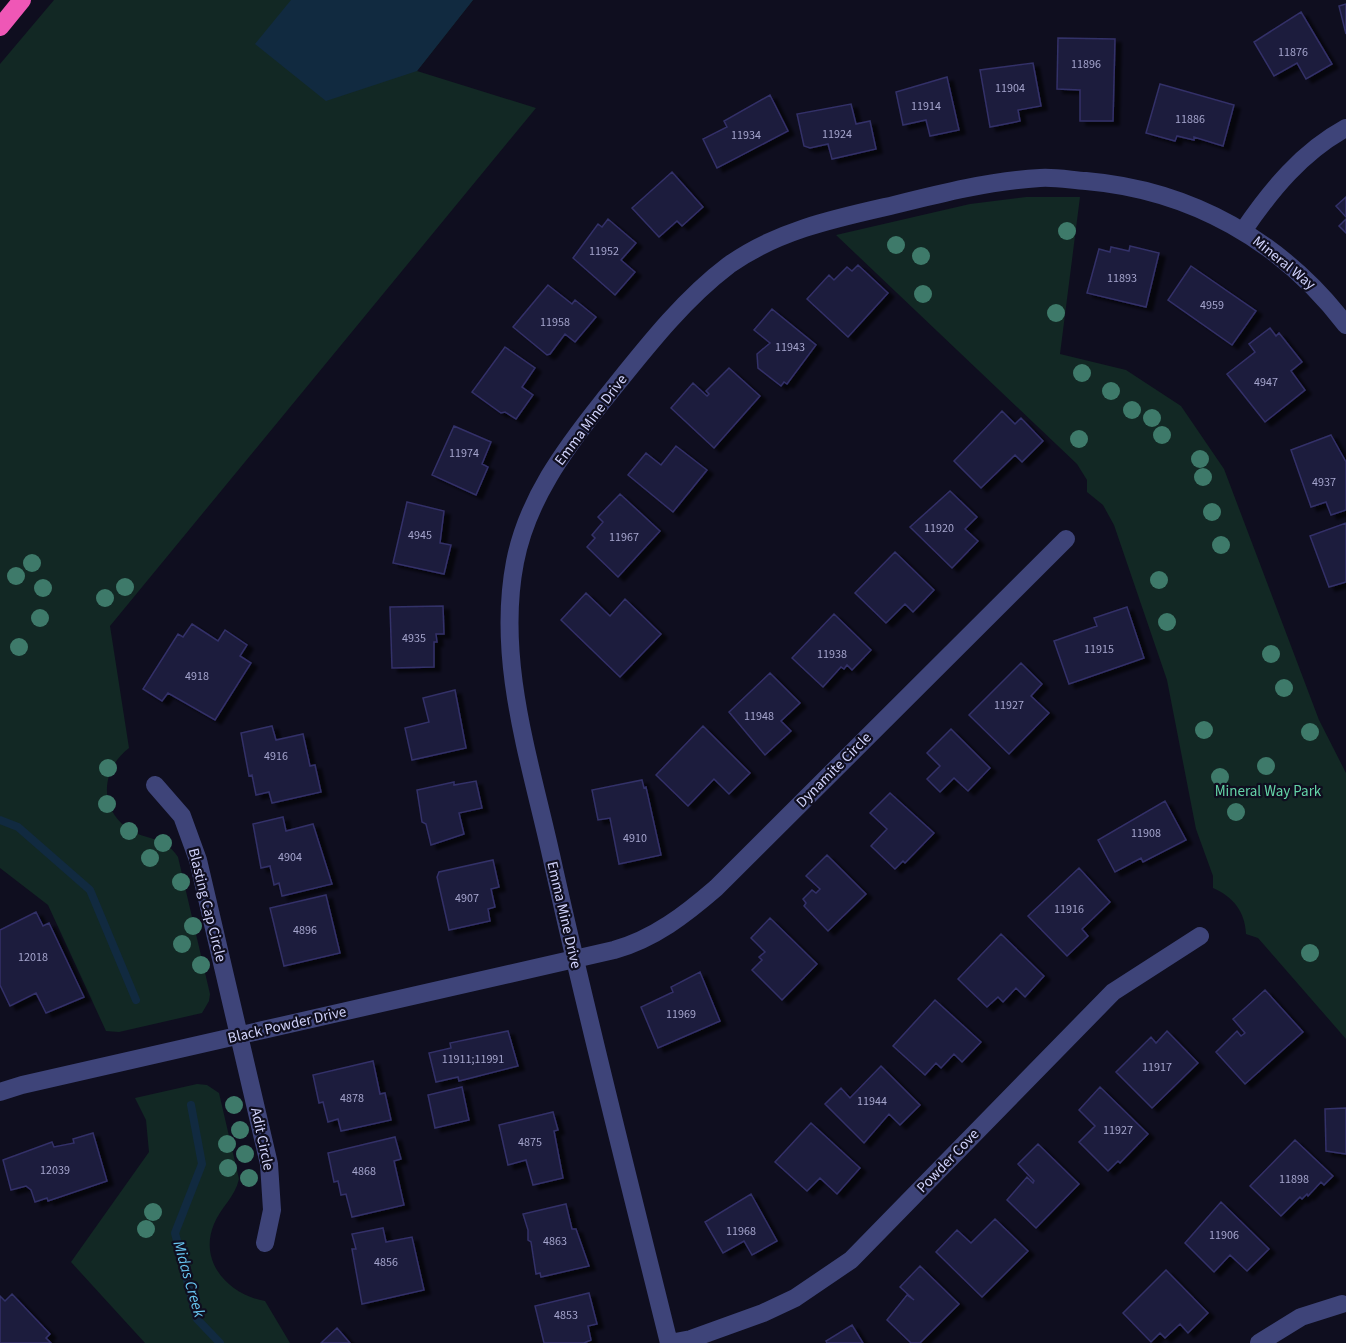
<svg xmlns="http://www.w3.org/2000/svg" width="1346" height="1343" viewBox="0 0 1346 1343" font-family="'Source Sans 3',sans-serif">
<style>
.green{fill:#122824}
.water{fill:#112a40}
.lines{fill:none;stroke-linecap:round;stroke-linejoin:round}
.stream{stroke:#112a40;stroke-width:8}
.building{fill:#1e1c3e;stroke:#333068;stroke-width:1.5;filter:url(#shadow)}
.minor{stroke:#3e4479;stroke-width:18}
.highway{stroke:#ef57b6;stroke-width:18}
.tree{fill:#3e7a6a}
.labels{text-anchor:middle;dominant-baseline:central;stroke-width:4.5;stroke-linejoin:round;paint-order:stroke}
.number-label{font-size:12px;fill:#a4a4cc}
.street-label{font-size:15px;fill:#d0d2fb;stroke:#0f0e1f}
.park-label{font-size:15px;fill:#64d3a7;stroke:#0f0e1f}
.water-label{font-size:16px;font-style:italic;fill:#68c6f1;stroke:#0f0e1f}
</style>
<defs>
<filter id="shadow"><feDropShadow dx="6" dy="4" stdDeviation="1.5" flood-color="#0009"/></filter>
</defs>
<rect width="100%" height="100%" fill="#0f0e1f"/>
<path class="green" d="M54 0H473L417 71 536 108 110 626 129 748C103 768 97 805 127 828 147 842 163 834 178 857L210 994 209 1001 202 1013 119 1032 106 1031 48 905 0 868V64Z
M1026 197H1080L1060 354 1126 370 1181 406 1224 469 1319 720 1346 773V1039L1258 938 1246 934C1245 911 1233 897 1213 888V876L1196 829 1167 680 1114 525 1103 505 1087 492V480L1077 464 836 235 970 204Z
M197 1084 207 1085 219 1093 239 1179C235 1197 221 1207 214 1224 198 1262 229 1295 265 1301L290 1343H145L71 1262 149 1152 146 1120 135 1098Z"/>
<path class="water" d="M291 0H473L417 71 326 101 255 44Z"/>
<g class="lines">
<path class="stream" d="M0 820 18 827 90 890 136 1000
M191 1105 202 1164 175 1233 197 1319 220 1343"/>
</g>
<path class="building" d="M1346 4V34L1339 6Z
M1301 12 1332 64 1306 79 1297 63 1274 76 1254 42Z
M1058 38 1115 39 1113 121H1080V90L1057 89Z
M1033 63 1041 106 1018 110 1020 121 990 127 980 70Z
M947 77 959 130 930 136 926 120 903 125 896 92Z
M1160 84 1234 105 1223 146 1194 137V140L1177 136 1175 141 1146 133Z
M770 95 788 131 717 168 703 139 727 127 724 121Z
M851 104 856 124 870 121 876 149 832 159 828 144 810 148 804 146 797 114Z
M672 172 703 207 682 226 677 221 659 237 632 208Z
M1346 197V217L1336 206Z
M608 219 636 243 621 260 635 272 615 295 573 258 598 224 602 227Z
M1346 219V233L1339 226Z
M1130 246 1159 253 1146 307 1087 293 1099 249 1110 252 1111 247 1129 251Z
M858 265 888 293 848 337 807 299 829 275 834 280 847 267 852 271Z
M1191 266 1256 311 1232 345 1168 300Z
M548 285 572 304 575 300 596 317 575 342 565 334 550 354 547 355 513 327Z
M772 309 816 345 787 384 784 382 781 386 758 368 757 354 770 343 754 330Z
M1270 328 1276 336 1279 333 1302 362 1291 371 1305 390 1265 422 1227 374 1255 352 1249 344Z
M505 347 535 368 522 387 533 395 516 419 505 412 501 413 472 392Z
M729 368 760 396 714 448 671 408 693 383 707 396 709 394 706 391Z
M1002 411 1015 424 1021 418 1043 441 1022 462 1015 455 981 488 954 461Z
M454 426 491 442 482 464 488 467 476 495 432 475Z
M1331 435 1346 462V510L1331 515 1326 502 1311 507 1291 450Z
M676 446 707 470 673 512 628 475 646 453 661 465Z
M950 491 977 517 965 529 978 541 952 568 910 527Z
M620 494 660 531 618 577 587 547 595 538 592 535 603 522 598 517Z
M407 502 444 511 440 543 451 545 444 574 393 563Z
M1346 523V582L1329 587 1310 536Z
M895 552 934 590 913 612 905 604 886 623 855 593Z
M586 593 610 616 625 599 661 634 620 677 561 620Z
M443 606 444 634H436L437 642H434V667L392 668 390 607Z
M1127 607 1144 658 1069 684 1054 641 1097 626 1094 618Z
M834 614 871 650 852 670 847 665 844 669 841 667 823 687 792 658Z
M192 624 218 641 225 630 247 645 240 656 251 663 215 720 168 693 162 701 143 689 178 634 183 637Z
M1021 663 1042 684 1031 696 1049 713 1009 754 969 715Z
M770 673 800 703 781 721 791 731 765 755 729 712Z
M455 690 466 748 412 760 405 728 429 722 423 698Z
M272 726 276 740 303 734 310 766 315 765 321 792 272 803 269 792 256 795 252 775 249 776 241 733Z
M703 726 750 773 729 794 714 779 688 806 656 775Z
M951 729 990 768 968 791 954 778 940 792 927 779 940 766 927 753Z
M642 780 644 788 646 787 661 855 619 864 610 818 598 820 592 790Z
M476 781 482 808 459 813 464 834 431 845 426 824 422 822 417 790 454 782V785Z
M890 793 934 833 905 863 903 861 895 869 871 846 887 829 870 813Z
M1165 801 1186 840 1143 862 1141 858 1115 872 1098 840Z
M283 817 286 831 313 824 332 884 282 896 279 883 274 885 270 866 261 868 253 824Z
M827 855 866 894 828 931 804 906 806 903 803 899 812 890 816 893 820 889 806 876Z
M493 860 499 887 491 889 495 907 488 909 490 921 449 930 437 877 439 872Z
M1079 868 1110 902 1082 929 1088 936 1067 956 1028 916Z
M326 895 340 953 284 966 270 908Z
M36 912 43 926 49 923 84 997 46 1013 36 993 10 1006 0 985V930Z
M770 918 817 964 782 1000 752 970 762 960 759 957 765 952 751 938Z
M1001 934 1044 976 1025 997 1016 988 1003 1002 998 997 987 1007 958 979Z
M700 972 720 1021 658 1048 641 1007 673 992 671 987Z
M1265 990 1303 1032 1245 1084 1216 1052 1237 1031 1241 1036 1245 1033 1233 1019Z
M935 1000 981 1042 962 1062 954 1054 941 1068 936 1063 925 1075 893 1046Z
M508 1031 518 1066 459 1081 458 1077 436 1082 429 1053 451 1048 450 1043Z
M1167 1031 1198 1063 1152 1108 1116 1072 1151 1037 1156 1043Z
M373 1061 380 1094 385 1093 391 1120 341 1131 338 1119 328 1122 323 1102 319 1103 313 1075Z
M881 1066 920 1105 900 1125 889 1114 864 1143 825 1104 841 1088 850 1098Z
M462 1087 469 1120 435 1128 428 1095Z
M1100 1087 1148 1134 1120 1163 1118 1161 1108 1171 1079 1142 1095 1126 1079 1110Z
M1346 1108V1154L1326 1151 1325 1109Z
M553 1112 558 1130 554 1131 563 1178 533 1185 526 1160 508 1165 499 1125Z
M811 1123 860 1168 837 1194 820 1178 807 1191 775 1162Z
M93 1133 107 1181 48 1201 47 1198 35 1202 31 1190 26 1186 11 1190 3 1160 52 1142 54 1147 74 1143 73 1139Z
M395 1137 401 1159 394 1161 404 1205 352 1217 346 1194 341 1195 338 1181 334 1182 328 1153Z
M1295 1140 1333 1176 1324 1185 1321 1182 1308 1196 1307 1194 1302 1199 1300 1197 1281 1216 1250 1186Z
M1038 1144 1079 1184 1036 1228 1007 1200 1027 1177 1033 1183 1034 1181 1018 1164Z
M751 1194 777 1241 752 1255 744 1241 723 1253 705 1222Z
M1221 1202 1269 1249 1247 1271 1230 1255 1214 1272 1185 1243Z
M566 1204 572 1229H576L589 1266 541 1277 540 1273 536 1274 531 1242 528 1240V1230L523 1214Z
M995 1219 1028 1251 982 1297 936 1252 957 1230 971 1243Z
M383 1228 386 1242 412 1237 424 1290 362 1304 352 1249H356L352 1234Z
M920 1266 959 1304 920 1343H911L887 1320 907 1295 914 1300 900 1287Z
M1166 1270 1208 1313 1188 1333 1180 1324 1165 1338 1160 1333 1151 1342 1123 1313Z
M589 1293 597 1324 588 1326 591 1340 584 1343H544L535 1306Z
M12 1294 50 1334 46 1338 51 1343H0V1296L5 1301Z
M852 1325 863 1343H827L826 1341Z
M337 1328 350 1343H321Z"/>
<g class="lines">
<path class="minor" d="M1243 231C1271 190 1302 152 1346 128
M155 785 182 816 198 860 269 1164 272 1210 265 1243
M0 1092 22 1085 614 950C654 939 686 914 716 888L1066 539
M669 1343C629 1181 587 1018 551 855 530 760 496 660 515 562 527 500 564 450 603 401 641 354 680 302 729 265 778 230 837 218 894 205 942 193 990 181 1040 178 1055 177 1071 180 1086 181 1191 190 1282 241 1346 325
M670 1343 691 1339 763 1313 795 1298 851 1260 1113 992 1200 936
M1259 1343 1301 1317 1342 1304"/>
<path class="highway" d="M0 27 22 0"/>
</g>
<g class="tree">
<circle cx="1067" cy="231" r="9"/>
<circle cx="896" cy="245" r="9"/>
<circle cx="921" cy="256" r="9"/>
<circle cx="923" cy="294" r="9"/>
<circle cx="1056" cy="313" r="9"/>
<circle cx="1082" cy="373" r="9"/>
<circle cx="1111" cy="391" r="9"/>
<circle cx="1132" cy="410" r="9"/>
<circle cx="1152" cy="418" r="9"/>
<circle cx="1162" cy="435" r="9"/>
<circle cx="1079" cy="439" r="9"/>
<circle cx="1200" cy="459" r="9"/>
<circle cx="1203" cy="477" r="9"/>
<circle cx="1212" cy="512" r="9"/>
<circle cx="1221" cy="545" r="9"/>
<circle cx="32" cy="563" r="9"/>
<circle cx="16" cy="576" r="9"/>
<circle cx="1159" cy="580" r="9"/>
<circle cx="125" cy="587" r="9"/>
<circle cx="43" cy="588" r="9"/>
<circle cx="105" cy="598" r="9"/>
<circle cx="40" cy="618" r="9"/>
<circle cx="1167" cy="622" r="9"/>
<circle cx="19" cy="647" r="9"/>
<circle cx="1271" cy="654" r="9"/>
<circle cx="1284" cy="688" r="9"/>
<circle cx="1204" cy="730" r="9"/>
<circle cx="1310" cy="732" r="9"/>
<circle cx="1266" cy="766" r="9"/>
<circle cx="108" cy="768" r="9"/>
<circle cx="1220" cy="777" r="9"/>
<circle cx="107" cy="804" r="9"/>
<circle cx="1236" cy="812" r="9"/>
<circle cx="129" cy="831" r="9"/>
<circle cx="163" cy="843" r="9"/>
<circle cx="150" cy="858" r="9"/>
<circle cx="181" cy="882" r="9"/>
<circle cx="193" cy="926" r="9"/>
<circle cx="182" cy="944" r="9"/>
<circle cx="1310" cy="953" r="9"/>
<circle cx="201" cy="965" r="9"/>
<circle cx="234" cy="1105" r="9"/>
<circle cx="240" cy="1130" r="9"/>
<circle cx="227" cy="1144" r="9"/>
<circle cx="245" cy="1154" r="9"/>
<circle cx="228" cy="1168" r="9"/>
<circle cx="249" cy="1178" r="9"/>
<circle cx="153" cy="1212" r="9"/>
<circle cx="146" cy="1229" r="9"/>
</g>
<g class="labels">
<g class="number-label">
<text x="1293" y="52">11876</text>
<text x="1086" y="64">11896</text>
<text x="1010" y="88">11904</text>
<text x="926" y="106">11914</text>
<text x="1190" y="119">11886</text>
<text x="837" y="134">11924</text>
<text x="746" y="135">11934</text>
<text x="604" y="251">11952</text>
<text x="1122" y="278">11893</text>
<text x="1212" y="305">4959</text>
<text x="555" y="322">11958</text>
<text x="790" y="347">11943</text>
<text x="1266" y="382">4947</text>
<text x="464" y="453">11974</text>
<text x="1324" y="482">4937</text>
<text x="939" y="528">11920</text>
<text x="420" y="535">4945</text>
<text x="624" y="537">11967</text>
<text x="414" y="638">4935</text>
<text x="1099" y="649">11915</text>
<text x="832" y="654">11938</text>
<text x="197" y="676">4918</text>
<text x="1009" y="705">11927</text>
<text x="759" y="716">11948</text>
<text x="276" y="756">4916</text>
<text x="1146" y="833">11908</text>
<text x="635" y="838">4910</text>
<text x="290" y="857">4904</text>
<text x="467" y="898">4907</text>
<text x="1069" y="909">11916</text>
<text x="305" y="930">4896</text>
<text x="33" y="957">12018</text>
<text x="681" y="1014">11969</text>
<text x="473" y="1059">11911;11991</text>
<text x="1157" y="1067">11917</text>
<text x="352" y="1098">4878</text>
<text x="872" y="1101">11944</text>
<text x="1118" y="1130">11927</text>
<text x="530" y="1142">4875</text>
<text x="55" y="1170">12039</text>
<text x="364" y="1171">4868</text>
<text x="1294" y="1179">11898</text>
<text x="741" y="1231">11968</text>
<text x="1224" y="1235">11906</text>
<text x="555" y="1241">4863</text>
<text x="386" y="1262">4856</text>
<text x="566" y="1315">4853</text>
</g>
<g class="street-label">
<text transform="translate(1284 263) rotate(39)">Mineral Way</text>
<text transform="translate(591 420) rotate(-53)">Emma Mine Drive</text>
<text transform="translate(834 770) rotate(-45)">Dynamite Circle</text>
<text transform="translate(207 905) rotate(76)">Blasting Cap Circle</text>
<text transform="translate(564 915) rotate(77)">Emma Mine Drive</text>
<text transform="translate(287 1025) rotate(-13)">Black Powder Drive</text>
<text transform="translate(262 1139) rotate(78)">Adit Circle</text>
<text transform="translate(948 1161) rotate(-46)">Powder Cove</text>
</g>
<g class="park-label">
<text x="1268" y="791">Mineral Way Park</text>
</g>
<g class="water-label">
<text transform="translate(189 1279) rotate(74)">Midas Creek</text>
</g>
</g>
</svg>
